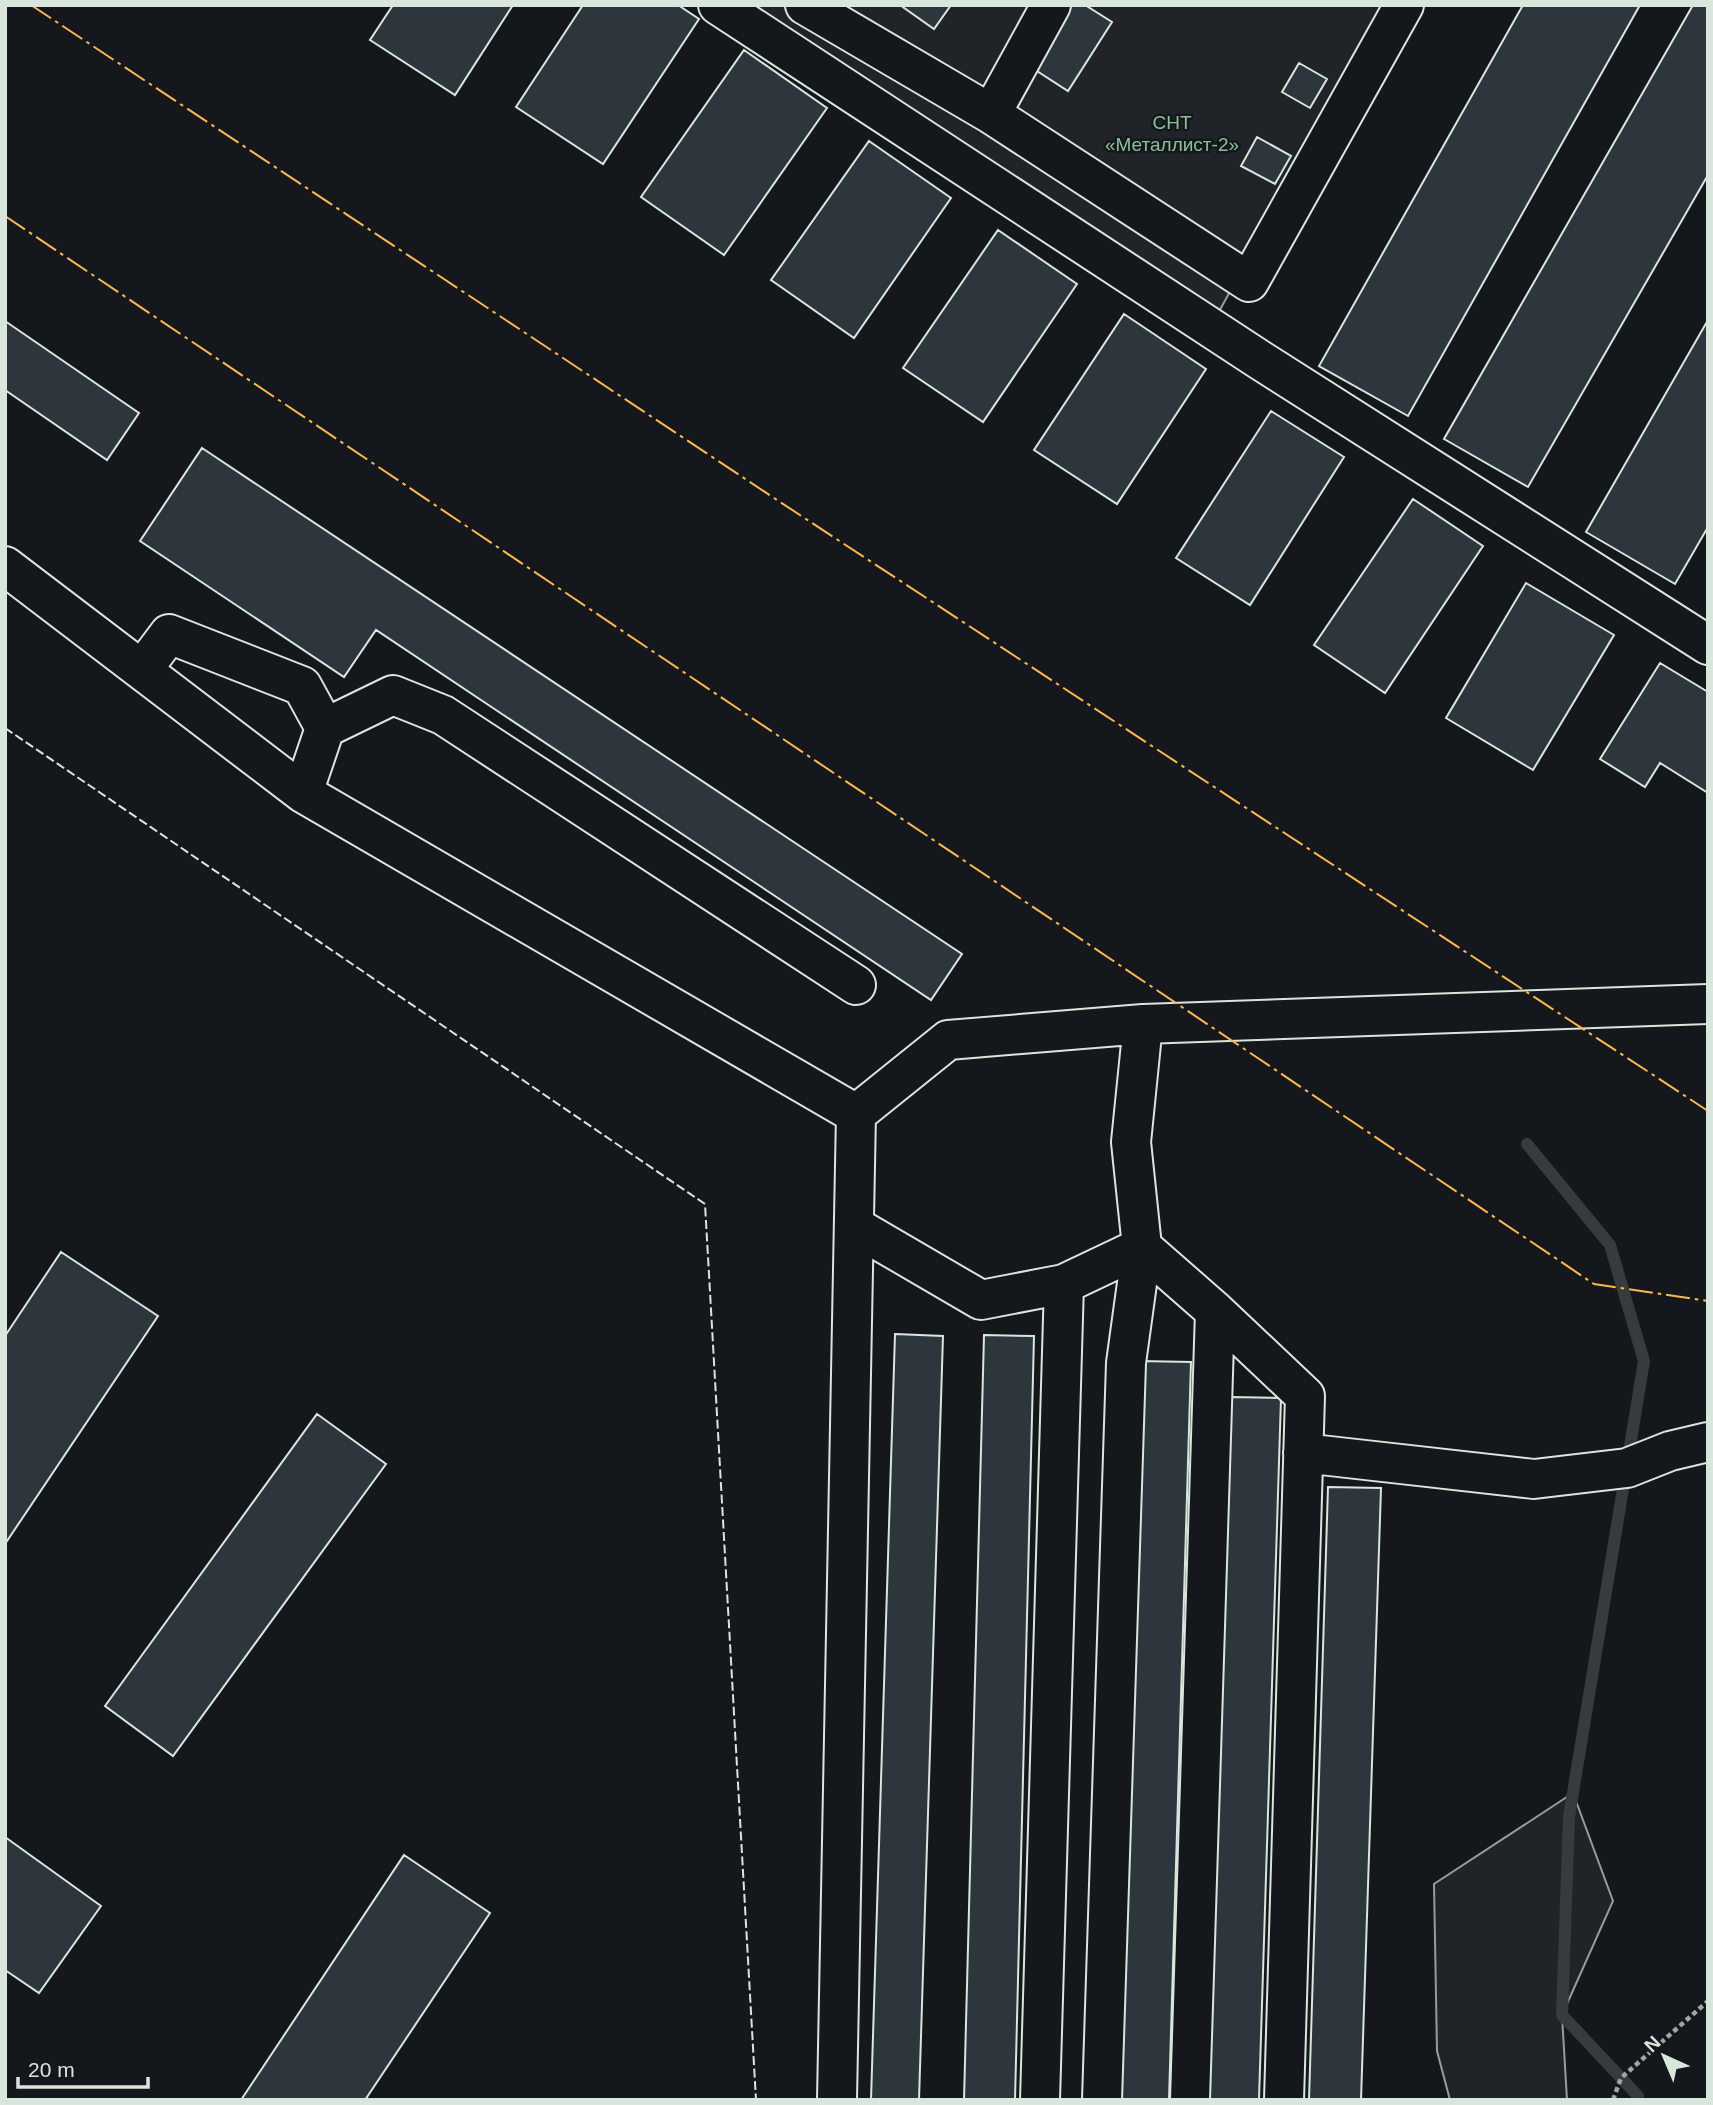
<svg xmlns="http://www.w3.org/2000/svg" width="1713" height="2105" viewBox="0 0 1713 2105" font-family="Arial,sans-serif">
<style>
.green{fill:#202428;stroke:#939e99;stroke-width:2}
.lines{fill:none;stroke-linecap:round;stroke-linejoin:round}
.stream{stroke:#363b3e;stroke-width:12}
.building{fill:#2c363c;stroke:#d8e6dc;stroke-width:2}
.minor-casing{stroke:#d8e6dc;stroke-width:42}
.path{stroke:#9da8a2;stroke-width:4.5;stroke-dasharray:5 3.5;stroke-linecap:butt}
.minor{stroke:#14181c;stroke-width:38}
.fence{stroke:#d8e6dc;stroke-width:2;stroke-dasharray:9 3.5;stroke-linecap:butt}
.power{stroke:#ffb74d;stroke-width:2;stroke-dasharray:24 5 3.5 5;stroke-linecap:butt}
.labels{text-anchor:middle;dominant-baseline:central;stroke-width:5;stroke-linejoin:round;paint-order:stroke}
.park-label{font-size:19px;fill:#8ac095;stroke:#14181c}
</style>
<rect width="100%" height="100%" fill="#14181c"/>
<path class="green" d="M751 5H1389L1217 315Z
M1573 1793 1613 1901 1562 2015 1567 2100H1450L1437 2051 1434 1884Z"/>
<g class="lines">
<path class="stream" d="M1527 1144 1610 1245 1644 1361 1569 1817 1562 2015 1638 2096 1637 2100"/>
</g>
<path class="building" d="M393 5H513L455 95 370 40Z
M583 5H678L699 19 603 164 516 107Z
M900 5H951L934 29Z
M1059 5H1085L1112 22 1068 91 1023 62Z
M1523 5H1640L1408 416 1319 366Z
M1693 5H1708V175L1528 487 1444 439Z
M744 50 827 108 724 255 641 197Z
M1299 63 1327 79 1310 108 1282 92Z
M1257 137 1291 156 1275 184 1241 166Z
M869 141 951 198 854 338 771 280Z
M998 230 1077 284 983 422 903 368Z
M1124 314 1206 369 1117 504 1034 450Z
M1708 320V527L1675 584 1586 532Z
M5 321 139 413 107 460 5 390Z
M1271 411 1344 457 1250 605 1176 558Z
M202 448 962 954 931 1000 376 630 344 677 140 541Z
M1413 499 1483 546 1385 693 1314 645Z
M1526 583 1614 635 1533 770 1446 718Z
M1660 663 1708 692V793L1660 763 1645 787 1600 759Z
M61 1252 158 1316 5 1544V1336Z
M895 1334 943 1336 919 2100H871Z
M984 1335 1034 1336 1015 2100H964Z
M1139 1361 1191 1362 1169 2100H1117Z
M1230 1397 1281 1398 1259 2100H1208Z
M317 1414 386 1464 173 1756 105 1706Z
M1328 1487 1381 1488 1361 2100H1309Z
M5 1837 101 1906 39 1993 5 1970Z
M404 1855 490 1913 365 2100H241Z"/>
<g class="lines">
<g class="minor-casing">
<path id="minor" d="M718 5 1260 360 1708 645
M805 5 991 114 1249 282 1404 5
M991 114 1051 5
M5 566 303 793 856 1114 948 1040 1143 1024 1708 1004
M142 670 169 634 302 686 325 728 303 793
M325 728 393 695 443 715 856 985
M854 1226 981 1300 1064 1284 1142 1247 1215 1311 1305 1396 1284 2100
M1303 1453 1534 1479 1627 1468 1670 1451 1708 1442
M837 2100 856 1114
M1040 2100 1064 1284
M1102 2100 1126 1363 1142 1247 1131 1142 1143 1024
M1190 2100 1215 1311"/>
</g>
<path class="path" d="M1613 2100 1621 2078 1708 2001"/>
<use href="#minor" class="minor"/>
<path class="fence" d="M5 728 705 1204 756 2100"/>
<path class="power" d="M31 5 774 498 1708 1111
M5 216 1594 1284 1708 1301"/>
</g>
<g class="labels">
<g class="park-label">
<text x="1172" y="122">СНТ<tspan x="1172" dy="22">«Металлист-2»</tspan></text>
</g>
</g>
<rect width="1713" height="2105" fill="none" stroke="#d8e6dc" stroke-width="14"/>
<g transform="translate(1664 2056) rotate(316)" stroke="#14181c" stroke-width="5" paint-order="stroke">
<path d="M0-5L12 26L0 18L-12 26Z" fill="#d8e6dc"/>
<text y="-10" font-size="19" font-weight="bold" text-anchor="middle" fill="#d8e6dc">N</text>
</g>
<path d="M18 2077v10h130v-10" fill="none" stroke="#d8e6dc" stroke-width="3.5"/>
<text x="28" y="2077" font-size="21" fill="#d8e6dc" stroke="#14181c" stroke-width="5" paint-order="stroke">20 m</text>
</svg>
